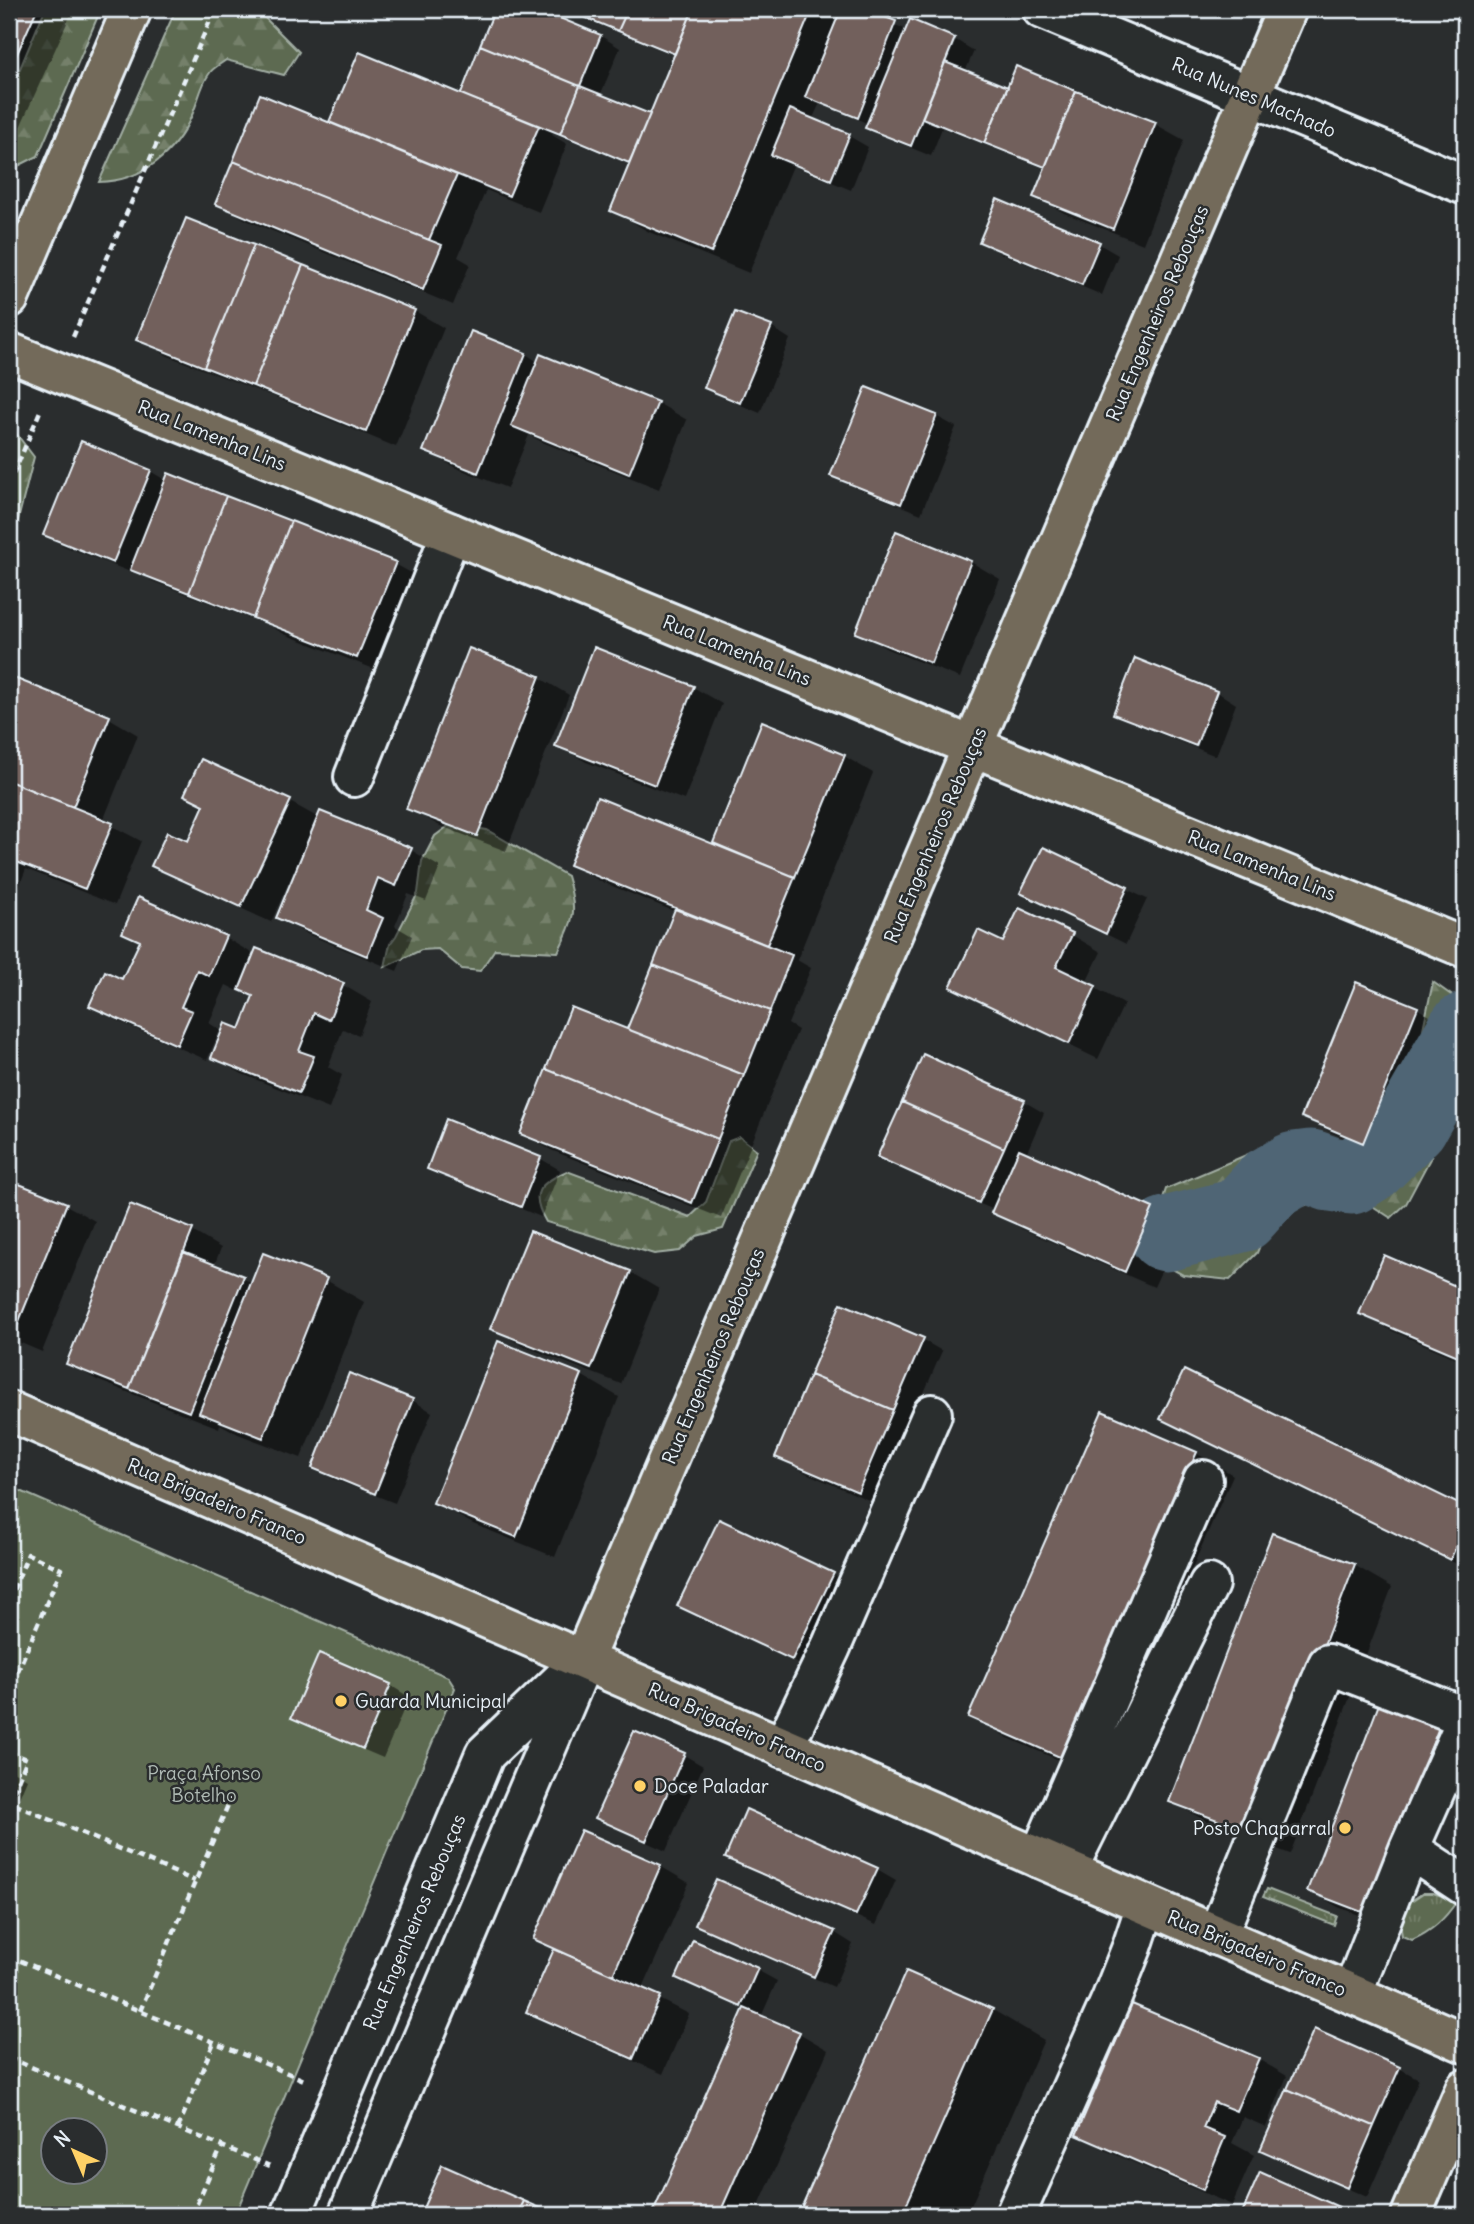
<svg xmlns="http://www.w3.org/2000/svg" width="1474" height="2224" viewBox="0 0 1474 2224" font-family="Delius,sans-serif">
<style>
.grass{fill:url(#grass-tufts);stroke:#a2aea4;stroke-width:2}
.forest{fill:url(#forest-firs);stroke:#a2aea4;stroke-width:2}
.park{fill:#5d6a51;stroke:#a2aea4;stroke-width:2;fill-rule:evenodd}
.shadow{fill:#0007}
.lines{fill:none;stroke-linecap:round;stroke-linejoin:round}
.river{stroke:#506574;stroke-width:75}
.building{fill:#72605b;stroke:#e8f1f8;stroke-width:2}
.minor-casing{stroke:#e8f1f8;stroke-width:44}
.major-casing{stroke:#e8f1f8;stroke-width:44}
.path{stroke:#e8f1f8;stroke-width:4.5;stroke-dasharray:7 5;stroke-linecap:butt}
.minor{stroke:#2a2d2e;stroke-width:38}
.major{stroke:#736b5a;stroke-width:38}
.poi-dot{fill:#ffd166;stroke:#2a2d2e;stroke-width:2.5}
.labels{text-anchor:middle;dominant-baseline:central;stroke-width:5;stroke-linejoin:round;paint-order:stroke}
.street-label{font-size:19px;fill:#e8f1f8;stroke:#2a2d2e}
.poi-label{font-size:19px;fill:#e8f1f8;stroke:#2a2d2e;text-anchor:start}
.park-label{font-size:19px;fill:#b0bbb5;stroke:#2a2d2e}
</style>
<defs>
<pattern id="grass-tufts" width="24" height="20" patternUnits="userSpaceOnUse" patternTransform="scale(1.75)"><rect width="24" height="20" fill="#5d6a51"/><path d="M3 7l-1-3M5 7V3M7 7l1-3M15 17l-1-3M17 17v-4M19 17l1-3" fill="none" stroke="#74806b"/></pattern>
<pattern id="forest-firs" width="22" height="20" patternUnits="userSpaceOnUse" patternTransform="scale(1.75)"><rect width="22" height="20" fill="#5d6a51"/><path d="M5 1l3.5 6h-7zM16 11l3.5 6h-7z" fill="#74806b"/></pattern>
</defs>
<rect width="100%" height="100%" fill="#2a2d2e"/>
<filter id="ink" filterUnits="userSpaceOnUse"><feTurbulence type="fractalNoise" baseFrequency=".0143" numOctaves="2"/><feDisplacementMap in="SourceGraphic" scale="14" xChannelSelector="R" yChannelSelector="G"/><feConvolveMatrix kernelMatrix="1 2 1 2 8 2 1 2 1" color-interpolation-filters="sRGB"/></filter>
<g filter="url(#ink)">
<path class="grass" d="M1267 1889 1337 1916 1334 1925 1263 1897Z
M1423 1893H1433L1457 1901C1444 1920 1432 1931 1412 1940L1402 1936 1398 1910Z"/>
<path class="forest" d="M45 9H101L38 156 14 168 9 163V103L16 78Z
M176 9H256L299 52 284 75 226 60C221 64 212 68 209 74 201 85 198 102 192 115 175 154 142 181 99 182Z
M9 429 15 432 34 457 18 520 9 535Z
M451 824 487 830 567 876C578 912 574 919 558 952L495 949 480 971 462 969 438 949 421 950 385 967 390 944 396 936 418 893 422 861 435 836Z
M1433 982 1465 1005V1093L1406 1204 1391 1218 1354 1194H1324L1306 1205 1273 1212 1257 1253 1230 1280 1183 1275 1145 1254 1166 1189 1291 1136 1360 1151C1392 1126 1414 1090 1435 1056L1423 1029Z
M740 1137 757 1150 723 1229 697 1236 680 1251 654 1254 546 1222C529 1193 538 1184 567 1171L690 1217 706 1202 729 1141Z"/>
<path class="park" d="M9 1486 448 1677 455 1688 235 2215H9ZM52 2130H94V2172H52Z"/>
<path class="shadow" d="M9 9H66L72 12 16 136 9 133Z
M497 9H534L601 36 620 48 600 96 651 117 676 56 560 9H858L907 30 943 71 956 40 974 51 965 72 1009 89 1075 92 1155 124 1184 140 1143 244 1064 213 1035 196 1046 169 942 128 931 156 887 138 867 127 869 124 820 103 812 120 849 136 868 147 851 190 793 166 749 273 649 232 612 210 631 165 553 133 552 135 567 144 539 212 486 190 458 257 470 264 453 305 246 220 217 203 330 125 360 54 462 96Z
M187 220 415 311 444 328 396 447 275 397 168 356 139 339Z
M981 242 1099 244 1118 255 1102 295 1000 253Z
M771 327 790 339 760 413 726 399 706 387Z
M472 333 526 354 538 362 541 356 658 403 687 420 659 489 542 442 529 435 507 488 454 467 425 450Z
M936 416 956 427 921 514 851 486 832 475Z
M150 471 167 481 395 564 424 580 387 674 284 634 246 612 245 615 254 620 152 581 134 570 133 573 64 546 45 535Z
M897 533 971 562 1000 579 960 678 887 649 858 632Z
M470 651 540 678 569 695 506 851 438 825 409 808Z
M1136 661 1217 692 1236 704 1216 756 1135 724 1116 713Z
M9 677 109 718 138 735 103 821 141 841 115 905 26 869 9 912Z
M693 687 722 704 684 800 586 762 557 745Z
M763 724 844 756 873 773 797 960 811 968 788 1024 798 1030 721 1218 551 1150 522 1134 628 1031 676 912 600 881 571 865 714 845Z
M290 802 319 818 411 850 440 867 426 901 408 894 395 926 412 936 397 971 307 934 278 918 291 885 288 884 271 922 183 882 154 865 189 843Z
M1044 849 1147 899 1126 944 1023 893Z
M139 900 226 938 255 955 343 985 372 1002 359 1035 343 1029 328 1067 342 1075 329 1109 242 1074 213 1057 241 1032 255 998 239 989 238 991 226 985 209 1023 220 1030 207 1060 120 1022 91 1005 123 981 141 942Z
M1020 910 1072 935 1101 952 1086 983 1124 1004 1098 1059 981 1003 952 987 1004 944Z
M1357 984 1418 1009 1447 1026 1392 1158 1332 1133 1303 1116Z
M924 1057 1025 1102 1044 1113 1026 1154 1153 1209 1182 1226 1154 1287 1022 1229 993 1213 994 1210 898 1168 879 1157Z
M447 1122 541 1159 560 1170 541 1217 448 1179 429 1168Z
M9 1182 66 1205 95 1221 42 1352 9 1338Z
M192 1231 221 1248 214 1266 253 1283 264 1255 326 1280 364 1302 301 1458 238 1434 220 1424 219 1428 97 1380 68 1363Z
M1385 1258 1465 1292V1362L1390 1330 1361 1313Z
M630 1272 659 1289 621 1384 521 1345 492 1328Z
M923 1340 942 1351 911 1423 887 1508 806 1473 777 1456Z
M1185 1373 1465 1509V1568L1191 1435 1162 1419Z
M581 1375 619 1397 555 1557 473 1524 435 1503Z
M412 1400 432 1412 395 1503 333 1479 314 1467Z
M1196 1453 1233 1475 1100 1778 1008 1738 970 1716Z
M1354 1565 1392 1587 1290 1854 1209 1823 1171 1801Z
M833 1574 862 1591 822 1675 708 1622 679 1605Z
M390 1685 409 1697 383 1758 313 1728 293 1717Z
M1438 1728 1465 1744 1396 1929 1338 1907 1309 1890Z
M684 1755 703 1766 666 1851 617 1829 598 1818Z
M9 1769 27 1779 9 1822Z
M727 1857 877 1869 896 1880 876 1925 747 1868Z
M660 1866 689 1883 642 1990 689 2014 663 2074 558 2028 529 2011 555 1950 535 1939Z
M697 1924 834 1932 853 1944 834 1987 717 1935Z
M757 1970 777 1981 761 2017 799 2033 828 2050 755 2215H654L745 2010 678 1978Z
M907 1973 993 2010 1044 2040 967 2215H800Z
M1258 2059 1287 2076 1266 2127 1243 2117 1232 2143 1254 2155 1232 2205 1107 2151 1078 2134Z
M1399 2068 1419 2079 1367 2197 1282 2160 1262 2149Z
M443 2167 551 2215H421Z
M1261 2174 1339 2208 1351 2215H1243Z"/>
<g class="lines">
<path class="river" d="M1166 1234 1241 1215 1269 1184 1295 1169 1311 1167 1330 1174 1351 1177 1370 1165 1411 1124 1465 1030"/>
</g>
<path class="building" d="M9 9H37L12 65 9 63Z
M495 9H538L601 35 580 86 480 45Z
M576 9H628L618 31 574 13Z
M628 9H693L675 54 618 31Z
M693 9H812L711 253 610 211Z
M841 9H863L896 21 858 118 805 97Z
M910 19 955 38 911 146 865 128Z
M480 45 580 86 560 134 461 94Z
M359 52 539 126 509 196 329 122Z
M945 62 1008 87 984 143 922 118Z
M1016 66 1076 91 1045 167 984 143Z
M580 86 650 114 629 163 560 134Z
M1076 91 1156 122 1113 229 1033 197Z
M260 94 457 175 429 240 233 161Z
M790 109 850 134 831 180 771 155Z
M233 161 442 245 423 290 215 204Z
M997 199 1100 242 1082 285 979 242Z
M186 218 254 245 204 367 136 340Z
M254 245 303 265 253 386 204 367Z
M303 265 415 310 366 432 253 386Z
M735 312 772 326 740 403 704 388Z
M471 331 526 353 478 473 423 451Z
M540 354 658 402 629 474 511 426Z
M866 387 937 415 901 504 830 476Z
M81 441 151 470 113 563 43 535Z
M168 473 226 496 189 593 130 570Z
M226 496 291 521 253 618 189 593Z
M291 521 396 562 357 658 253 618Z
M896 531 971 561 931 663 855 633Z
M594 647 694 686 655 785 555 746Z
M469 648 540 676 477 836 406 809Z
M1135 658 1217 691 1196 746 1113 714Z
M9 676 110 716 73 807 9 781Z
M762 721 845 755 795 877 713 843Z
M201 759 291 800 241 907 151 866 167 832 188 841 204 805 184 795Z
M9 781 113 823 85 889 9 859Z
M597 797 795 877 767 945 569 865Z
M320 811 412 848 396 886 378 878 366 910 383 918 367 956 276 918Z
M1043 847 1128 887 1106 934 1020 893Z
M138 897 226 936 209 976 197 970 181 1007 192 1011 177 1045 89 1006 105 971 122 979 140 941 122 933Z
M1019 908 1073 933 1056 967 1096 986 1069 1044 950 987 978 930 1003 942Z
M675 909 792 955 770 1011 653 965Z
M256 948 344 983 329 1020 314 1013 299 1051 314 1056 299 1093 211 1058 225 1023 240 1029 253 996 239 990Z
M653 965 770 1011 744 1075 627 1029Z
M1356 982 1418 1007 1363 1143 1301 1117Z
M571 1007 744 1075 718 1139 546 1069Z
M923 1054 1025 1100 1004 1148 902 1102Z
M546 1069 718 1139 692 1203 520 1134Z
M902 1102 1004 1148 979 1203 877 1157Z
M446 1119 541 1157 521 1207 427 1169Z
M1019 1149 1153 1208 1125 1272 991 1213Z
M9 1180 67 1203 13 1336 9 1335Z
M130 1204 193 1229 129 1389 66 1364Z
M530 1231 631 1271 591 1369 490 1329Z
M183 1252 244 1276 189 1412 129 1389Z
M263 1253 327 1278 263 1438 199 1413Z
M1384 1255 1465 1290V1359L1359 1314Z
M841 1303 924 1338 893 1410 810 1375Z
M498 1341 582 1374 516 1537 433 1503Z
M1184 1370 1465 1507V1528L1450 1560 1160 1419Z
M349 1373 413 1399 375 1494 312 1468Z
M810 1375 893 1410 858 1492 775 1457Z
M1102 1411 1197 1452 1062 1758 968 1717Z
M719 1519 834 1573 792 1660 677 1606Z
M1272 1533 1355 1564 1252 1833 1169 1802Z
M319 1653 391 1684 363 1749 291 1718Z
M1379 1704 1439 1727 1367 1914 1307 1891Z
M634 1731 685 1753 646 1841 595 1818Z
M746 1809 878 1868 856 1915 725 1858Z
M581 1830 661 1865 613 1975 533 1939Z
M716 1879 835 1931 814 1977 695 1925Z
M693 1940 758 1968 741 2007 676 1978Z
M554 1949 661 1996 633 2059 526 2012Z
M906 1971 993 2009 902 2215H798Z
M1132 2004 1259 2058 1236 2111 1214 2102 1203 2128 1225 2137 1203 2190 1076 2135Z
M744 2008 800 2032 719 2215H652Z
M1314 2029 1400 2067 1374 2126 1287 2089Z
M1287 2089 1374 2126 1347 2188 1260 2150Z
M442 2165 524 2201 517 2215H420Z
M1260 2172 1339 2207 1336 2215H1241Z
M524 2201 556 2215H517Z
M1209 2206 1230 2215H1205Z"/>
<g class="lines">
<g class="minor-casing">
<path id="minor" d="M1042 9 1465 185
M354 777 451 533
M1465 1723 1409 1849 1465 1886
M783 1748 831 1647 932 1414
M1039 1858 1203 1480
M1067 1870 1209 1584
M1217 1936 1328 1664 1465 1717
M1352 1994 1409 1849
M291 2215 485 1754 583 1660
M348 2215 576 1678
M1015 2215 1111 2000 1132 1947 1146 1905"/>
</g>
<g class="major-casing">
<path id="major" d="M9 298 132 9
M9 352 1465 948
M9 1411 1465 2043
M583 1660 1287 9
M1411 2215 1465 2089"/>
</g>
<path class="path" d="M73 337 215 9
M9 485 41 409
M9 1601 28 1554 61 1569 9 1692
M9 1752 27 1759 9 1802 195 1881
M9 1956 304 2080
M140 2011 231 1798
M9 2058 270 2166
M178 2128 214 2042
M192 2215 222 2146"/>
<use href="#minor" class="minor"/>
<use href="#major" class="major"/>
</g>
</g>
<g class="poi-dot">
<circle cx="341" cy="1701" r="7"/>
<circle cx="640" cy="1786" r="7"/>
<circle cx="1345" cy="1828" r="7"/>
</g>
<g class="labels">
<g class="street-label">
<text transform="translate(1254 97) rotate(23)">Rua Nunes Machado</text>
<text transform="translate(1157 313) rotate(-67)">Rua Engenheiros Rebouças</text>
<text transform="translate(212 435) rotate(22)">Rua Lamenha Lins</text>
<text transform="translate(737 650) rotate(22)">Rua Lamenha Lins</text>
<text transform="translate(935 835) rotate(-67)">Rua Engenheiros Rebouças</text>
<text transform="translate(1262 865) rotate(22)">Rua Lamenha Lins</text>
<text transform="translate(713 1356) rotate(-67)">Rua Engenheiros Rebouças</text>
<text transform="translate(217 1501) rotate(23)">Rua Brigadeiro Franco</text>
<text transform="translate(737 1727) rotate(24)">Rua Brigadeiro Franco</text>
<text transform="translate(414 1922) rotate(-67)">Rua Engenheiros Rebouças</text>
<text transform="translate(1257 1953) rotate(23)">Rua Brigadeiro Franco</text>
</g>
<g class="poi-label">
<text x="355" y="1701">Guarda Municipal</text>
<text x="654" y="1786">Doce Paladar</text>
<text x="1331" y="1828" text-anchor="end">Posto Chaparral</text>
</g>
<g class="park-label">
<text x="204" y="1773">Praça Afonso<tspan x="204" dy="22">Botelho</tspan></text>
</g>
</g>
<rect width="1474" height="2224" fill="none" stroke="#2a2d2e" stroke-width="35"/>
<rect x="18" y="18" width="1439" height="2189" fill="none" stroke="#e8f1f8" stroke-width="2.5" filter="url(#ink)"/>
<g transform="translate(74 2151) rotate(316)"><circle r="33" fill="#2a2d2e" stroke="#767b7f" stroke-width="2"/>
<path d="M0-5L12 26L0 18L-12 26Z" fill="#ffd166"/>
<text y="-10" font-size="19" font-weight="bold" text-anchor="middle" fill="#e8f1f8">N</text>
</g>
</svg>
